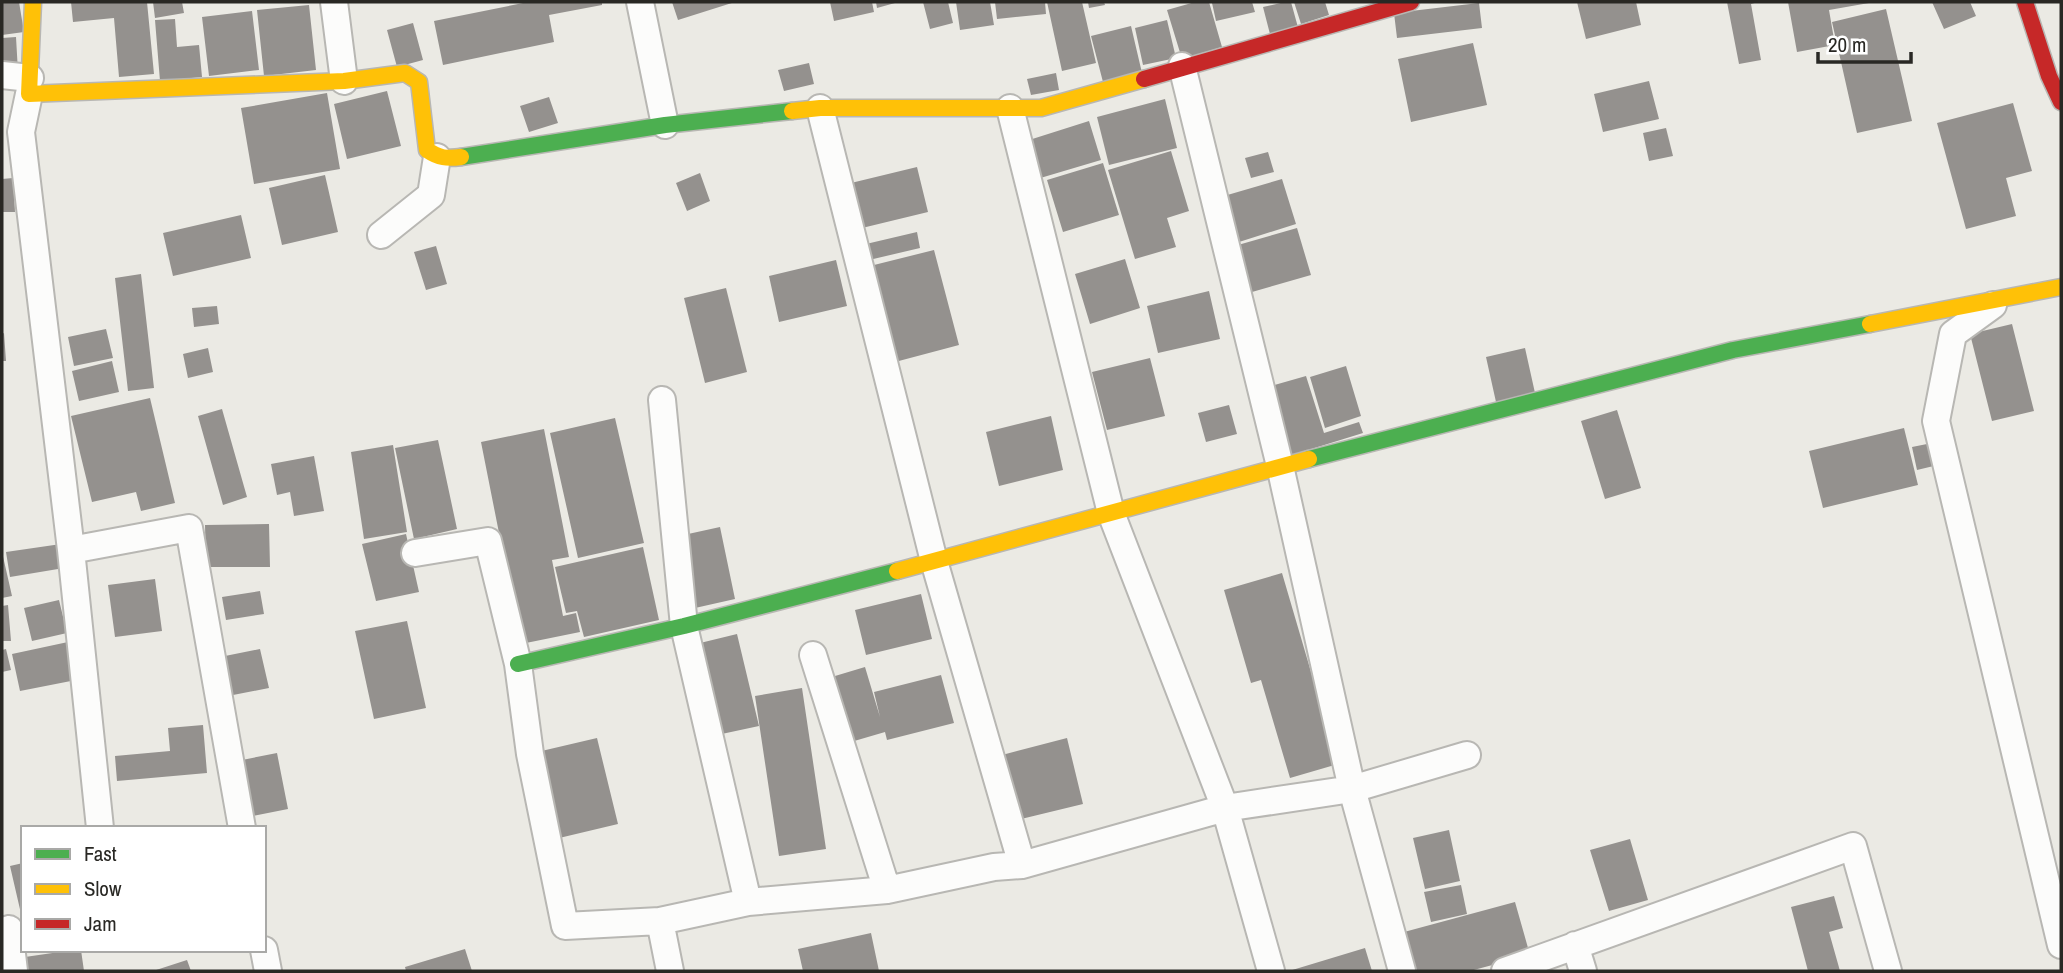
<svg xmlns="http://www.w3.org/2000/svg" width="2063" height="973" viewBox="0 0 2063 973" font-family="'Archivo Narrow',sans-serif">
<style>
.building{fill:#94918e}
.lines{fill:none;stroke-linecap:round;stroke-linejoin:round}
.street-casing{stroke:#b8b7b3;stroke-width:30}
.fast-casing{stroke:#b8b7b3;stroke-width:19}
.slow-casing{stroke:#b8b7b3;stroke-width:19}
.jam-casing{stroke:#b8b7b3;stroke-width:19}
.street{stroke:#fcfcfb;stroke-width:26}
.fast{stroke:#4caf50;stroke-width:16}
.slow{stroke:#ffc107;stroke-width:16}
.jam{stroke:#c62828;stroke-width:16}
</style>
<rect width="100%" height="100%" fill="#ebeae4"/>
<path class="building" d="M2 2H19L24 32 2 35Z
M71 2H147L154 74 119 77 114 18 73 22Z
M153 2H182L184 13 155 18Z
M528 2H602V5L549 15 554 42 443 65 434 21Z
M672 2H735L678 20Z
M830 2H872L874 12 834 21Z
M876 2H895V3L877 8Z
M923 2H948L953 23 930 29Z
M956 2H990L994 25 960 30Z
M995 2H1045L1046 14 997 19Z
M1047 2H1082L1096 63 1062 71Z
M1088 2H1104L1105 5 1089 8Z
M1195 2H1209L1222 47 1182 59 1167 10Z
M1217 2H1252L1255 12 1216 21 1212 3Z
M1285 2H1291L1299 31 1271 38 1263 7Z
M1294 2H1325L1329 15 1301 24Z
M1577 2H1636L1641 25 1586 39Z
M1727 2H1758L1751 4 1761 60 1739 64Z
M1788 2H1869V3L1829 10 1835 45 1797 52Z
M1932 2H1970L1976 16 1944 29Z
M1479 3 1482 28 1397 38 1394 13Z
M309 5 316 70 264 76 257 10Z
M1886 9 1912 121 1857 133 1832 22Z
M252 11 259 70 209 76 202 17Z
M175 19 177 47 199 45 202 77 160 81 155 20Z
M1167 20 1176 58 1143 65 1135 28Z
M413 23 423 60 397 67 387 30Z
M1131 26 1142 73 1103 82 1091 36Z
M16 37 18 72 2 73V38Z
M1473 43 1487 105 1411 122 1398 59Z
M809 63 814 84 784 91 778 70Z
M1056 73 1059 90 1031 95 1027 79Z
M1649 81 1659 119 1603 132 1594 94Z
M387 91 401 146 347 159 334 104Z
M327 93 340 169 254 184 241 108Z
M549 97 558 123 529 132 520 106Z
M1165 99 1177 148 1109 165 1097 117Z
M2013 103 2032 171 2006 178 2016 216 1966 229 1937 123Z
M1089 121 1101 160 1037 179 1026 141Z
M1666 128 1673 156 1649 161 1643 133Z
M1171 151 1189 211 1167 218 1176 247 1135 259 1108 170Z
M1268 152 1274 172 1251 178 1245 158Z
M1103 163 1119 215 1063 232 1047 180Z
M917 167 928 212 862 228 851 183Z
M700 173 710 201 687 211 676 183Z
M325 175 338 232 282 245 269 188Z
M13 178 15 212H2V179Z
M1282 179 1296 224 1239 242 1224 196Z
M241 215 251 258 173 276 163 233Z
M1297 228 1311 275 1252 292 1238 245Z
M917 232 920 248 869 260 866 244Z
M436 246 447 284 426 290 414 252Z
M934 250 959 345 895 362 870 266Z
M1125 259 1140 308 1090 324 1075 274Z
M836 260 847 306 779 322 769 276Z
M141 274 154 388 128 391 115 278Z
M726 288 747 372 705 383 684 298Z
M1209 291 1220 339 1158 353 1147 306Z
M217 306 219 324 194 327 192 308Z
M2012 324 2034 411 1992 421 1970 334Z
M106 329 113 358 74 366 68 337Z
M4 333 6 361H2V334Z
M208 348 213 372 188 378 183 354Z
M1525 348 1535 393 1496 402 1486 357Z
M1150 358 1165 416 1107 430 1092 372Z
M112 361 119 392 79 401 72 371Z
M1346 366 1361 416 1325 428 1310 377Z
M1306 376 1324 433 1359 422 1363 433 1292 455 1271 386Z
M150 398 175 503 141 511 136 492 92 502 71 416Z
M1229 405 1237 434 1206 442 1198 413Z
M222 409 247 497 223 505 198 416Z
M1617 410 1641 488 1605 499 1581 421Z
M1051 416 1063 470 999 486 986 432Z
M615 418 644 543 578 558 550 433Z
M1904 428 1918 485 1823 508 1809 451Z
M544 429 569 557 552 560 563 616 576 613 580 632 521 644 481 442Z
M438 440 457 529 414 539 395 448Z
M1937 442 1942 464 1917 470 1912 447Z
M393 445 407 532 364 539 351 452Z
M314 456 324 511 294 516 290 492 277 495 271 464Z
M269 524 270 567H206L205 525Z
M720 527 735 599 695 608 679 536Z
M406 534 419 592 376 601 362 544Z
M61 544 64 568 10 577 6 552Z
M643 547 659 620 584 637 577 611 566 613 555 567Z
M2 552 12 596 2 598Z
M1282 573 1338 764 1290 778 1261 680 1251 683 1224 590Z
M155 579 162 631 115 637 108 585Z
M260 591 264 614 226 620 222 597Z
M921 594 932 639 866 655 855 610Z
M59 600 67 633 32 641 24 608Z
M8 605 11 641H2V606Z
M407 621 426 708 374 719 355 631Z
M737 634 759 726 717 735 696 644Z
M68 642 76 680 20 691 12 654Z
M6 649 11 670 2 672V650Z
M260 649 269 688 233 695 225 656Z
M865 667 880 717 874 692 941 675 954 723 887 740 885 732 844 744 825 679Z
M802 688 826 849 779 856 755 696Z
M203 725 207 773 117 781 115 756 170 751 168 728Z
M597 738 618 824 555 839 533 753Z
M1067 738 1083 804 1017 820 1002 755Z
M277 753 288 809 243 818 232 762Z
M1449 830 1460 881 1425 889 1413 838Z
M1630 839 1648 900 1609 911 1590 850Z
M23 863V918H22L10 866Z
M1461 885 1467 914 1431 922 1424 892Z
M1834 896 1843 928 1829 932 1840 971H1808L1791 907Z
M1515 902 1530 955 1470 971H1403L1393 935Z
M871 933 879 971H803L798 949Z
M1365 948 1372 971H1289Z
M465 949 472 971H406L405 967Z
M73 950H81L84 971H27L25 957Z
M187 960 191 971H153Z"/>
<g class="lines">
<g class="street-casing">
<path id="street" d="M334 2 344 81
M640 2 665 125
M1182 66 1280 466 1352 789 1402 971
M2 75 30 78
M29 94 21 132 71 550 100 828
M820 108 934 561 1022 865
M1010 108 1111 513 1225 808 1271 971
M381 235 431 195 437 157
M1993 305 1953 334 1936 421 2061 945
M662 400 684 626 748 902
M71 550 189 528 242 828
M415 553 488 541 518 664 530 754 565 926 660 921 748 902 887 890 994 867 1022 865 1225 808 1352 789 1467 755
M813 655 887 890
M660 921 670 971
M9 929 14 971
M1575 945 1583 971
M264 950 268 971
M1505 971 1853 846 1888 971"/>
</g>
<g class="fast-casing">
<path id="fast" d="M461 157 665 125 792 111
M1309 459 1733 350 1870 324
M518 664 684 626 897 571"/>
</g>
<g class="slow-casing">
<path id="slow" d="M33 2 29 94 344 81 405 73 419 82 427 150C439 158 447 159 461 157
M792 111 820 108H1041L1144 79
M1870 324 2061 287
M897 571 1309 459"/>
</g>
<g class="jam-casing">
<path id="jam" d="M2025 2 2049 76 2061 102
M1144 79 1411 2"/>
</g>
<use href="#street" class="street"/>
<use href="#fast" class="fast"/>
<use href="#slow" class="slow"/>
<use href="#jam" class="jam"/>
</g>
<rect width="2063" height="973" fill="none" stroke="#292824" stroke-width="7"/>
<rect x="21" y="826" width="245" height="126" fill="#ffffff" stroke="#a9a9a7" stroke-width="2"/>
<rect x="35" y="849" width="35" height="10" fill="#4caf50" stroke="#a9a9a7" stroke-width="2"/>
<text x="84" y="861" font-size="21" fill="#292824">Fast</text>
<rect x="35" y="884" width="35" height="10" fill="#ffc107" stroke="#a9a9a7" stroke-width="2"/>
<text x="84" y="896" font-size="21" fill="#292824">Slow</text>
<rect x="35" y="919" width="35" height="10" fill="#c62828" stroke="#a9a9a7" stroke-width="2"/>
<text x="84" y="931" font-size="21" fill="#292824">Jam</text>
<path d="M1818 52v10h93v-10" fill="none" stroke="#292824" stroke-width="3.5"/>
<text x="1828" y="52" font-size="21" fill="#292824" stroke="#ffffff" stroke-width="5" paint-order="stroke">20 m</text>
</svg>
